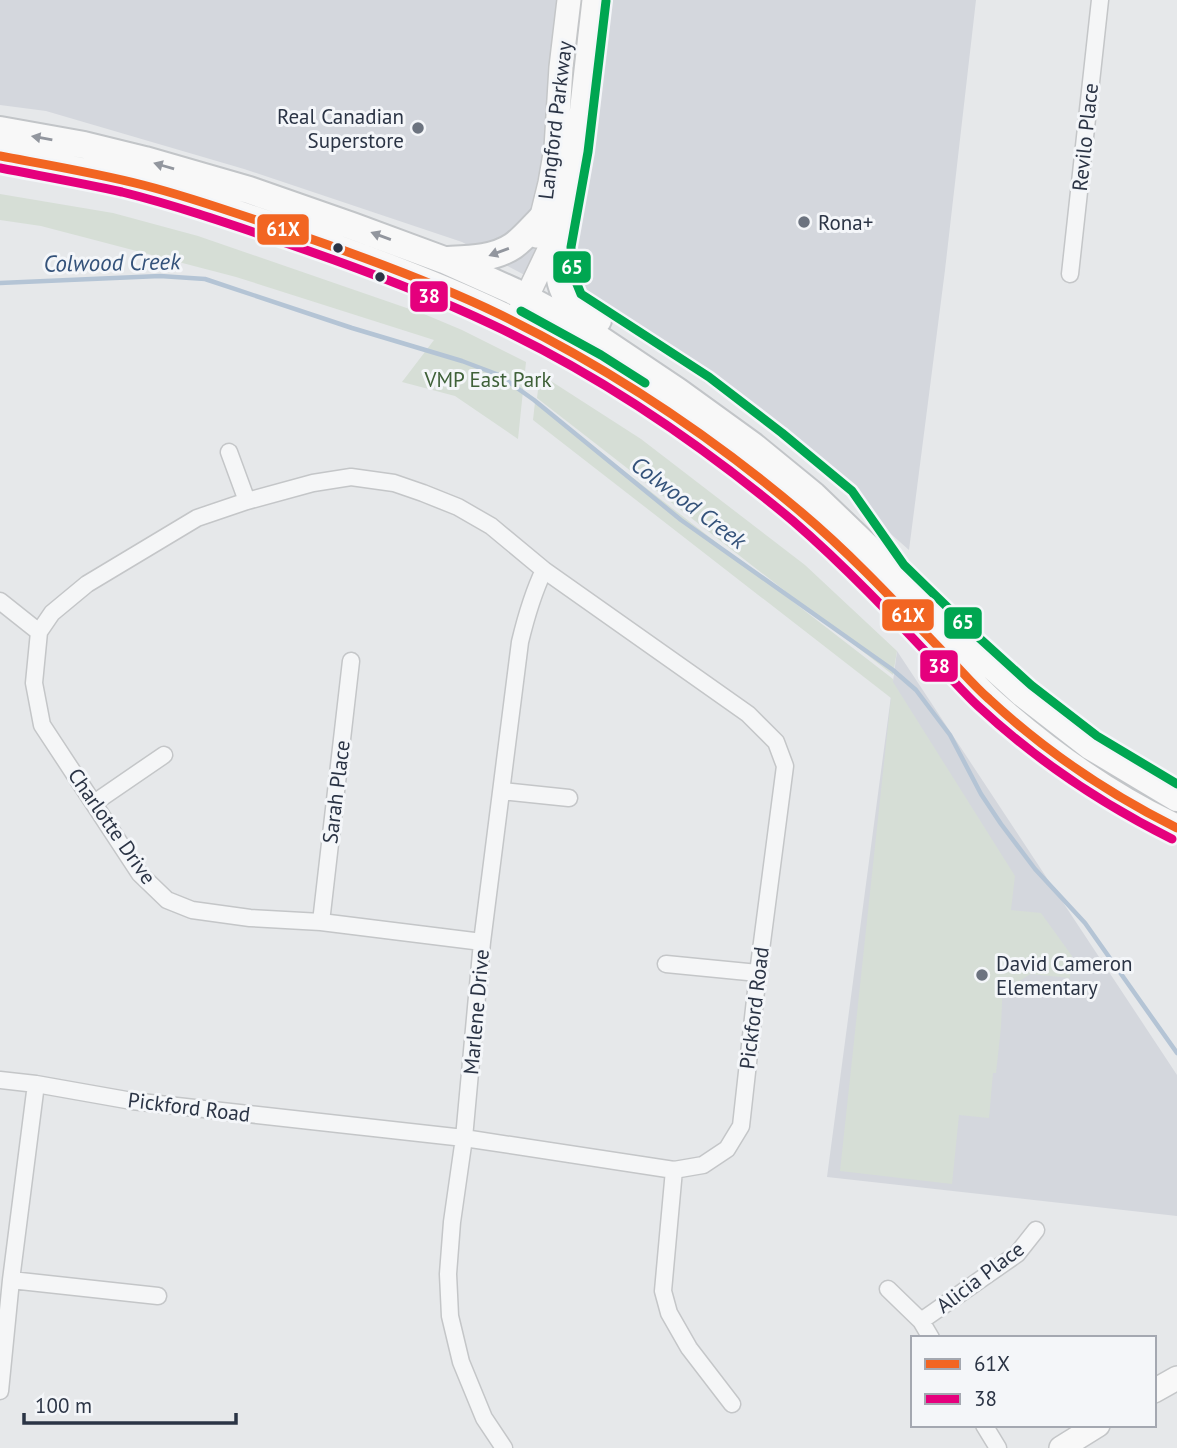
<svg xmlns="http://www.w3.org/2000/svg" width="1177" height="1448" viewBox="0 0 1177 1448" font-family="'PT Sans',sans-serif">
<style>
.built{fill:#d4d7dd}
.green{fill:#d6ded6}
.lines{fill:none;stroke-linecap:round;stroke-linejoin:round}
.stream{stroke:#b4c4d5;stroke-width:4.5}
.street-casing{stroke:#c4c6c8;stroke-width:19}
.secondary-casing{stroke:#c4c6c8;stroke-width:26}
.primary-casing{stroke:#c2c5c8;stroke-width:30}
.street{stroke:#f5f6f7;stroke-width:16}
.secondary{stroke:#f8f8f8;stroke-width:23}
.primary{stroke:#f8f8f8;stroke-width:26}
.bus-1-casing{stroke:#f4f6f9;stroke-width:14}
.bus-2-casing{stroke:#f4f6f9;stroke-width:14}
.bus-3-casing{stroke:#f4f6f9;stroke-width:14}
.bus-1{stroke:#f26522;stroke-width:9}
.bus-2{stroke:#e5007d;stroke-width:9}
.bus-3{stroke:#00a651;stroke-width:9}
.oneway{fill:#92969e}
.poi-dot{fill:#6c737f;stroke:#f4f6f9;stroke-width:2.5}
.bus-dot{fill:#2b3445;stroke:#f4f6f9;stroke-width:2.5}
.labels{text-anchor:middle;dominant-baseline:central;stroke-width:6;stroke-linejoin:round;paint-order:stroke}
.poi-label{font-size:21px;fill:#2b3445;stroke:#f4f6f9;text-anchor:start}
.street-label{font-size:21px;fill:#2b3445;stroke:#f4f6f9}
.park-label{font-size:21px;fill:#3f6138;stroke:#f4f6f9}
.water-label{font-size:23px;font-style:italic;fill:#34527a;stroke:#f4f6f9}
.line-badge{stroke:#f4f6f9;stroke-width:2.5}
.badge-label{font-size:19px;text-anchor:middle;font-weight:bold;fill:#fff}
</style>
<rect width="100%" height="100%" fill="#e6e8ea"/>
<path class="built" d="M0 0H976L945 270 909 550 777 433 631 331 462 242 244 169 46 111 0 105Z
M897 651 1177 1075V1216L827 1177Z"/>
<path class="green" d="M0 194 113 213 198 236 424 314 462 330 526 362 518 439 455 396 402 382 434 340 236 277 41 226 0 220Z
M540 374 641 439 805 565 897 651 893 675 537 398Z
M535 402 893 679V682L1015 876 1011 910 1041 913 1072 956 1070 978 1030 974 1018 982 1003 980 1001 1027 996 1073H993L989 1118 959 1115 952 1184 840 1171 891 698 533 420Z"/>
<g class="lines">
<path class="stream" d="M0 283 160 276 205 279 352 328 462 361 499 375 534 400 681 520 893 670 916 690 950 735 981 794 1001 824 1035 869 1085 923 1177 1053"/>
<g class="street-casing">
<path id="street" d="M1070 274 1100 0
M229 452 247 501
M0 601 39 632
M502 791 569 798
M94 803 164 755
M321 922 351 661
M666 964 758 973
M0 1080 36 1084 132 1101 464 1138 674 1170 703 1165 727 1149 741 1126 758 973 785 766 776 742 748 714 544 570 491 526 458 507 423 493 394 483 351 477 313 483 247 501 197 518 87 584 52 613 39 632 34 683 42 725 140 874 167 900 192 910 250 918 321 922 482 942
M674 1170 663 1291 669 1313 689 1348 732 1404
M11 1280 158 1296
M888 1289 921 1321
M931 1338 921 1321 1017 1254 1036 1230
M0 1391 11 1280 36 1084
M984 1425 998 1448
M504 1448 484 1418 461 1362 450 1316 448 1274 452 1222 464 1138 482 942 520 642C526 617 533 593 544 570"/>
</g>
<g class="secondary-casing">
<path id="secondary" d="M537 236 550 183 556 148 561 67 569 0
M519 313 561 225 572 181 578 141 594 0
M1154 1391 1177 1378
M1061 1448 1098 1425"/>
</g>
<g class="primary-casing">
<path id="primary" d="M0 130 84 145 145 160 249 190 352 226 444 260 513 291 589 332 677 391 753 446 813 495 969 645 1023 694 1090 746 1177 798
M0 156C41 164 82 170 123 180 179 193 234 213 288 231 361 256 432 282 501 315 609 367 711 436 802 513 855 558 902 610 950 659 964 674 978 690 994 704 1048 752 1111 797 1177 828
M561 225C559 250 552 286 574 305 581 311 590 315 598 320
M446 260C468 259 494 259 513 246 523 239 532 228 541 219"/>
</g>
<use href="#street" class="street"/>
<use href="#secondary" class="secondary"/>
<use href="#primary" class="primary"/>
<g class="bus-1-casing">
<path id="bus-1" d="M0 156C48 165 96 173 143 185 190 197 236 213 282 229 356 254 431 281 501 315 609 368 710 435 802 513 853 556 899 606 945 654 960 669 973 685 989 699 1045 751 1109 794 1177 828"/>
</g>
<g class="bus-2-casing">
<path id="bus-2" d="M0 168C41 176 82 183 122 192 174 205 224 222 274 239 348 264 422 291 493 325 601 376 701 444 793 521 845 566 893 617 940 667 953 680 965 694 978 706 1036 760 1102 804 1172 839"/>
</g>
<g class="bus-3-casing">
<path id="bus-3" d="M606 1 588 152 571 247 572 272 581 294 709 377 782 433 852 491 904 565 977 636 1031 685 1097 736 1177 784
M521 311 601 355 645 383"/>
</g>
<use href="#bus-1" class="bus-1"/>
<use href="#bus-2" class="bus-2"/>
<use href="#bus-3" class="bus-3"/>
</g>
<defs><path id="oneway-solid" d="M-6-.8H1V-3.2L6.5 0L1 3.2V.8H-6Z" transform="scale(1.75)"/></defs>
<g class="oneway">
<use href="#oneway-solid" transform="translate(42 138) rotate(-170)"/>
<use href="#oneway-solid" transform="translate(164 166) rotate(-164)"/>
<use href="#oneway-solid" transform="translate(381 236) rotate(-160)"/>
<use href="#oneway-solid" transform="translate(499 252) rotate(160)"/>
</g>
<g class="poi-dot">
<circle cx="418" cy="128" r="7"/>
<circle cx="804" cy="222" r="7"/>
<circle cx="982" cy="975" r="7"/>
</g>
<g class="bus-dot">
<circle cx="338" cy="248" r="6"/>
<circle cx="380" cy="277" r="6"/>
</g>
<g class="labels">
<g class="poi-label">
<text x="404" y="116" text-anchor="end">Real Canadian<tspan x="404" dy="24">Superstore</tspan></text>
<text x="818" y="222">Rona+</text>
<text x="996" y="963">David Cameron<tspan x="996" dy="24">Elementary</tspan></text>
</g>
<g class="street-label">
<text transform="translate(555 120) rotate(-83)">Langford Parkway</text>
<text transform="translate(1085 137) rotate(-84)">Revilo Place</text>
<text transform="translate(336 792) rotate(-83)">Sarah Place</text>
<text transform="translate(112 826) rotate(55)">Charlotte Drive</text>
<text transform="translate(754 1008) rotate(-83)">Pickford Road</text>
<text transform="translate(476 1012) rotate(-85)">Marlene Drive</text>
<text transform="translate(189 1107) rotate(7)">Pickford Road</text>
<text transform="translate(980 1277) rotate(-37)">Alicia Place</text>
</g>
<g class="park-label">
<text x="488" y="379">VMP East Park</text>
</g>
<g class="water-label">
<text transform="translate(112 262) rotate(-1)">Colwood Creek</text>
<text transform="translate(689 502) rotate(37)">Colwood Creek</text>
</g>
</g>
<g class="line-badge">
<rect x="256" y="213" width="54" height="33" rx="7" fill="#f26522"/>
<rect x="552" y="250" width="40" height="34" rx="7" fill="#00a651"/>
<rect x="409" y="280" width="40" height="33" rx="7" fill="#e5007d"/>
<rect x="881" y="598" width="54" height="34" rx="7" fill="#f26522"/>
<rect x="943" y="606" width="40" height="34" rx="7" fill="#00a651"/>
<rect x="919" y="649" width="40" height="34" rx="7" fill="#e5007d"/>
</g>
<g class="badge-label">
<text x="283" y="236">61X</text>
<text x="572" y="274">65</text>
<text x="429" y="303">38</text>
<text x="908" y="622">61X</text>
<text x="963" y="629">65</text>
<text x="939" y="673">38</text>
</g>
<rect x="911" y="1336" width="245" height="91" fill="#f4f6f9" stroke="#a4a8b1" stroke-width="2"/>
<rect x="925" y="1359" width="35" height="10" fill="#f26522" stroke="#a4a8b1" stroke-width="2"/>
<text x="974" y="1371" font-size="21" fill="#2b3445">61X</text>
<rect x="925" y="1394" width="35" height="10" fill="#e5007d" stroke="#a4a8b1" stroke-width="2"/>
<text x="974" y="1406" font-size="21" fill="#2b3445">38</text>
<path d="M24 1413v10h212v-10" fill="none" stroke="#2b3445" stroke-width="3.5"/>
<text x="35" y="1413" font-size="21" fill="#2b3445" stroke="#f4f6f9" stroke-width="5" paint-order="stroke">100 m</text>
</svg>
